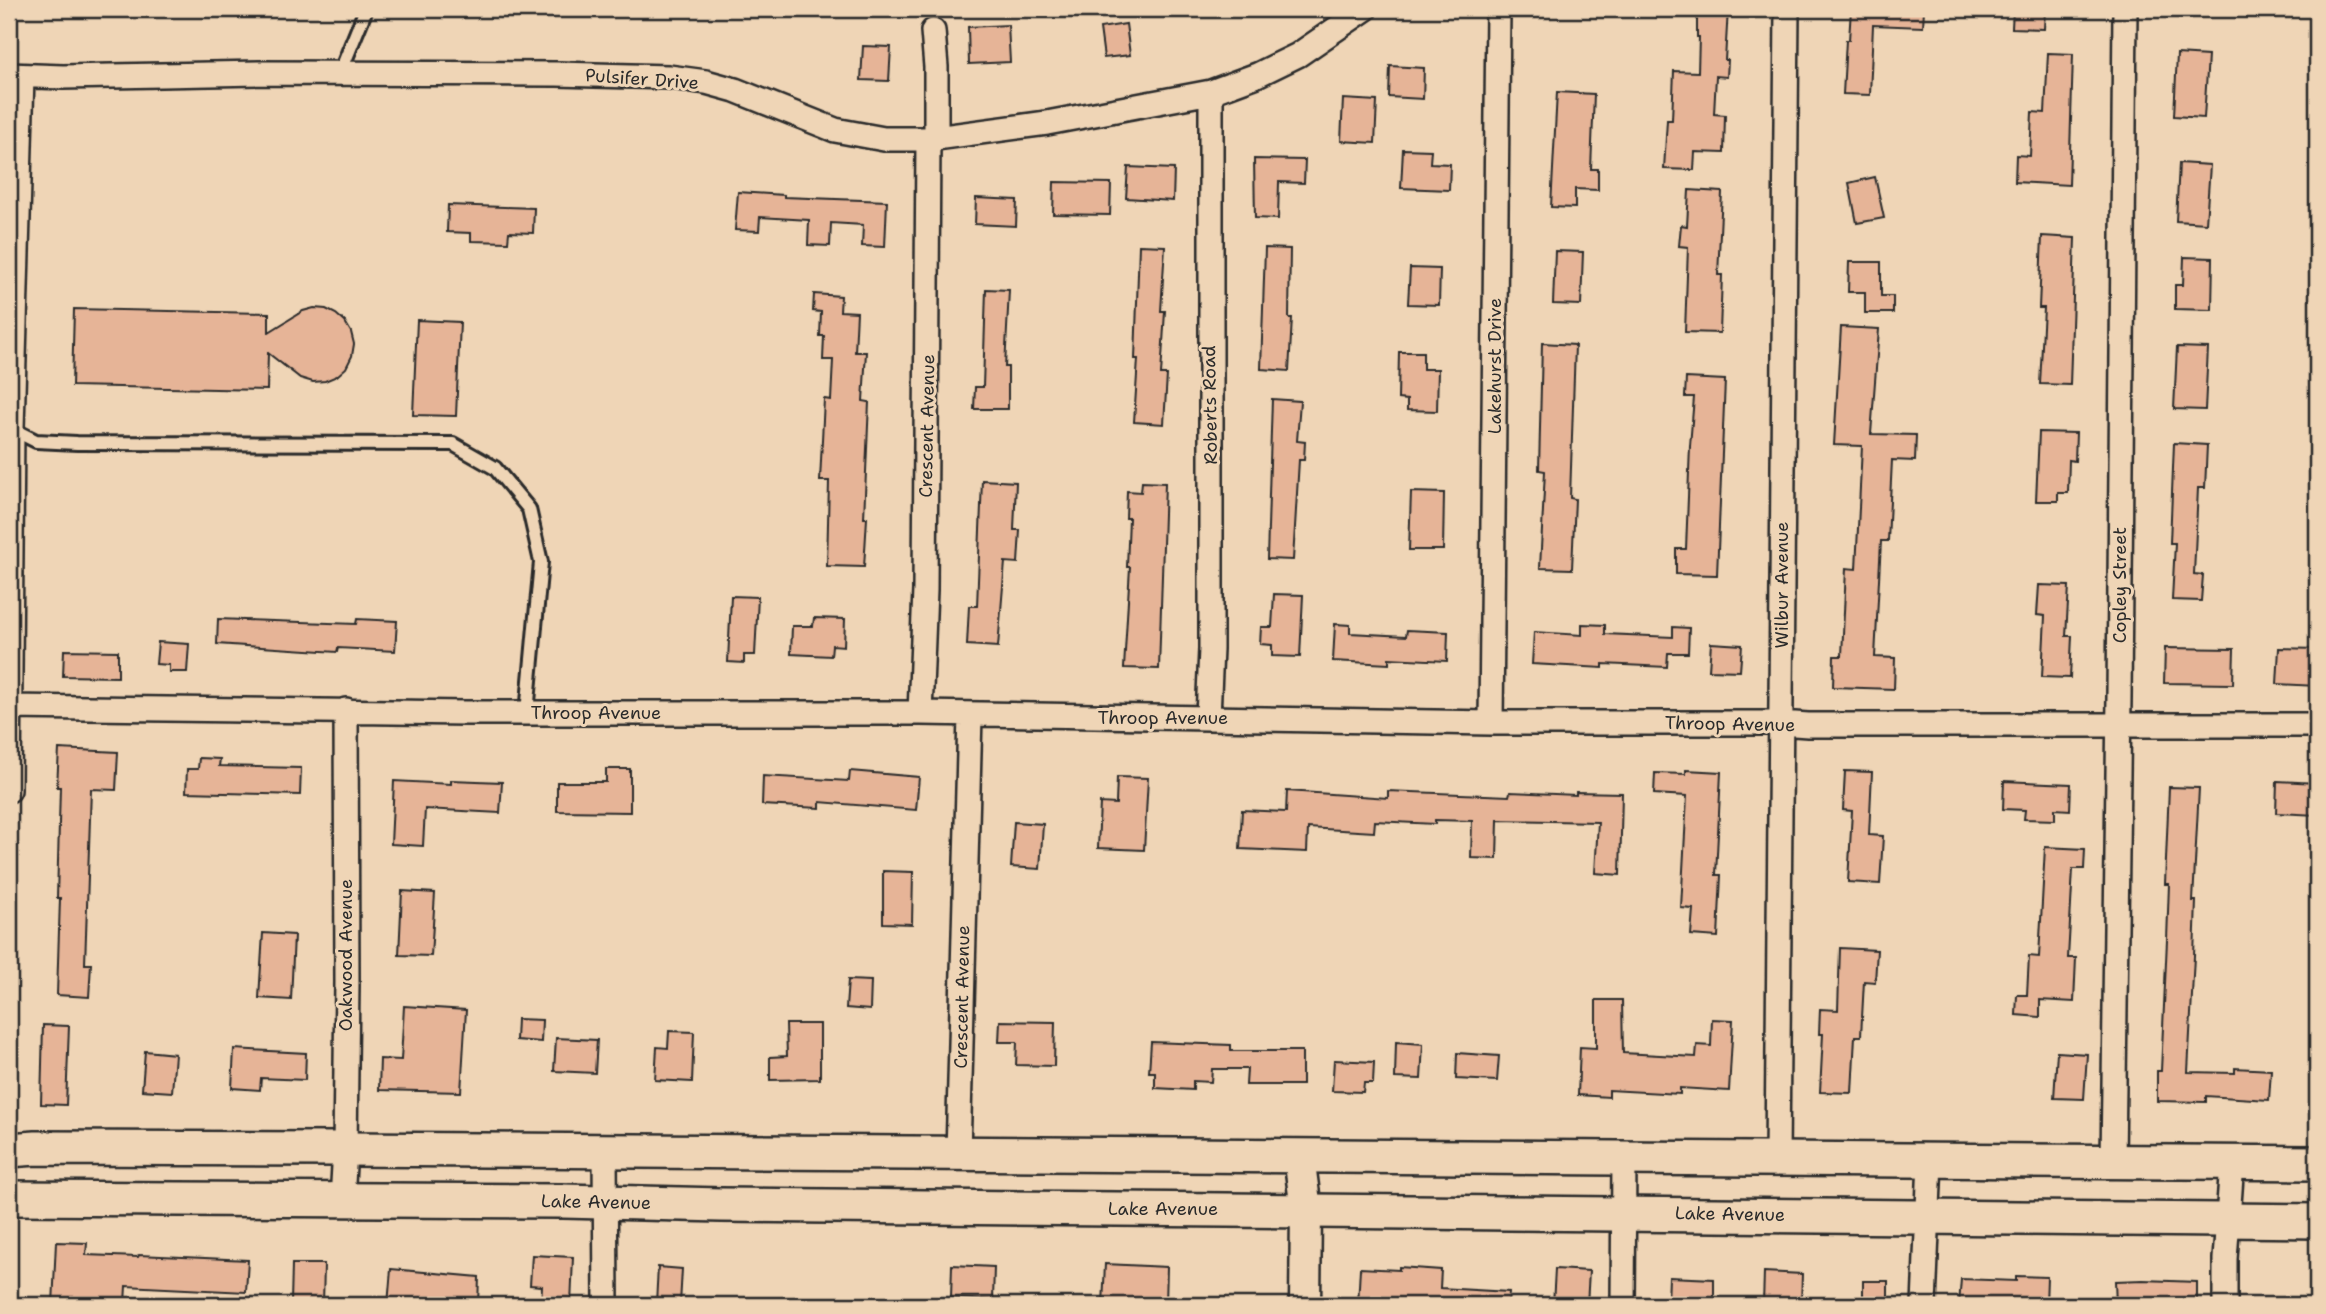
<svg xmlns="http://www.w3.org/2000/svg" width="2326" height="1314" viewBox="0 0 2326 1314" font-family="'Shantell Sans',sans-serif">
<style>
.building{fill:#e6b497;stroke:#2b2b2b;stroke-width:2}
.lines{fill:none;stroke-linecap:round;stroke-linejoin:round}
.service-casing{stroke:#2b2b2b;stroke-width:18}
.minor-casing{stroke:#2b2b2b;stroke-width:28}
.tertiary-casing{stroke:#2b2b2b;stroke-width:35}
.secondary-casing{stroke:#2b2b2b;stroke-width:38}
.service{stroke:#efd5b6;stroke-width:12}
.minor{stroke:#efd5b6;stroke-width:23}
.tertiary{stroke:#efd5b6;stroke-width:30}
.secondary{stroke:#efd5b6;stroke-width:33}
.labels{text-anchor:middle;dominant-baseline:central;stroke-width:6;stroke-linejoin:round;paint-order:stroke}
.street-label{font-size:18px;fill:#2b2b2b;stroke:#efd5b6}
</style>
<rect width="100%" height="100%" fill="#efd5b6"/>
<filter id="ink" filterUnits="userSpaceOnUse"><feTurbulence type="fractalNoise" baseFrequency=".0143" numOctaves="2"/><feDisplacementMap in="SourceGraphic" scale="14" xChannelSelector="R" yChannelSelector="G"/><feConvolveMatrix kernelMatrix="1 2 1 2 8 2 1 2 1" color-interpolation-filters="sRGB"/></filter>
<g filter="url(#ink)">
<path class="building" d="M1697 9H1728L1725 60H1728L1727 77 1716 76 1714 114 1725 115 1724 153 1695 152 1694 170 1664 169 1667 120H1672L1674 71 1698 72 1699 37H1697Z
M1851 9H1924L1923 27 1873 25 1870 95 1843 94 1846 40H1849Z
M2013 9H2045L2044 29 2012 28Z
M1126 24 1130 55 1104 58 1100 28Z
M1008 25 1010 62 969 64 968 27Z
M863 46 891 47 889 81 861 80Z
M2048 53 2073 54 2069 185 2015 182 2016 155 2030 156 2032 112 2045 113Z
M2177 54 2208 56 2204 118 2174 116Z
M1390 66 1424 68 1423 99 1389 97Z
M1557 92 1594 94 1591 169H1598V190L1575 189V208L1551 207Z
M1343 99 1377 101 1375 143 1341 141Z
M1403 149 1431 150 1430 163 1450 164 1449 190 1401 188Z
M1254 159 1305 160 1304 183 1279 182 1278 219 1255 218Z
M2179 163 2210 165 2206 223 2176 221Z
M1128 167 1174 169 1173 201 1126 198Z
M1875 177 1884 218 1857 223 1849 183Z
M1054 182 1111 183 1110 215 1053 214Z
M1689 190 1722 192 1718 275H1722L1720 333 1685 332 1688 247 1679 246 1681 225 1687 226Z
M738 192 784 195V197L887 201 885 247 862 246 863 225 831 223 830 246 808 245 809 220 760 217 759 231 735 230Z
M976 198 1017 200 1016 226 975 224Z
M448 205 534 208 533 233 509 232 508 242 471 241V233L447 232Z
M2042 236 2075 238 2070 385 2040 384 2044 308H2039Z
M1139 245 1165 246 1161 311H1165L1161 375H1167L1164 424 1134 422 1138 359H1135Z
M1265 248 1290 249 1289 318H1292L1289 371 1261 369Z
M1555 251 1583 252 1581 305 1553 304Z
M2184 257 2213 258 2212 310 2175 309V285H2183Z
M1849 262H1881V296H1893V313H1865V292H1848Z
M1410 268 1440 269 1439 305 1408 304Z
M986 289 1009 290 1005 367H1008V409H974L975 387H983Z
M814 294 841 296 840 311 857 312 855 352H866L863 401 869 402 864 518H867L864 567 827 566 829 481H820L824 399 831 400 833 360H823L824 336H820L821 312 813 311Z
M314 308 326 309 336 314 345 322 351 332 354 344 352 356 346 368 337 376 325 381 313 382 300 378 268 353 267 390 72 386 74 309 269 313V332L303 311Z
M417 320 460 322 456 416 413 415Z
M1841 327 1879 329 1871 434 1916 435 1915 461 1892 460 1888 541H1881L1875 657 1895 658 1894 689 1833 687 1834 656H1842L1846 568 1856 569 1862 446 1834 445Z
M1542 343 1575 345 1570 498 1575 499 1572 569 1540 568 1545 471 1539 470Z
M2177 347 2208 348 2205 410 2174 409Z
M1399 352H1423V369H1438L1437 411 1407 410V400L1398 399Z
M1686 378 1725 380 1717 575 1676 574V549H1686L1690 446 1694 397H1685Z
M1272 399 1300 401 1297 441 1305 442 1304 460H1299L1293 560 1267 559Z
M2039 432 2076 433 2075 461 2069 460 2068 493H2058V501H2036Z
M2174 443 2207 445 2205 488H2198L2194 574 2203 575 2201 601 2172 600 2175 543H2170Z
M982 480 1016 482 1014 530H1020L1018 563 1005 562 998 647 967 645 969 606H977Z
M1142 482 1165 483 1159 669 1124 668 1130 567H1127L1129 518H1126L1127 491 1141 492Z
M1411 492 1444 493 1443 550H1409Z
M2039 585 2069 586 2066 636H2072L2070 678 2042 677 2045 616 2037 615Z
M1274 594 1303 595 1300 657 1272 656V645L1260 644 1261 627H1272Z
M731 596 758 597 755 655H744V663L728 662Z
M814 618 845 619 844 646 832 645 831 656 791 654 792 626H813Z
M218 619 356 624 357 619 397 621 395 651 338 648 337 652 217 644Z
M1335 624 1350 625V633L1406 636 1407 630 1448 632 1447 661 1389 658V664L1333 661Z
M1582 624 1605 625V634L1673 637V627L1689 628 1688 653H1668L1667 667 1603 664V668L1532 664 1534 632 1582 635Z
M158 642 189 644 187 672H169V665L156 664Z
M1711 643 1742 645 1740 671 1709 670Z
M2165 648 2234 649 2233 684 2164 683Z
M2279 648 2317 649V686L2277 684Z
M64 650 118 651V677L63 676Z
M59 749 118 752 116 790 91 789 85 964H91L89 997 57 995 60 898H57L60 787H57Z
M199 758 220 759 219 766 301 768 300 795 186 792 187 769H198Z
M606 769H630V812L557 811V782H606Z
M1686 770 1721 772 1716 875H1721L1718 937 1691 935 1693 909 1681 908 1687 796 1654 794 1655 773 1686 774Z
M850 771 919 777 916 810 820 802V808L762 805 763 776 849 781Z
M1845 771 1872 772 1869 835 1883 836 1880 884 1848 882 1852 811 1843 810Z
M1117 777 1148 778 1144 850 1098 848 1100 803 1116 804Z
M451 780 502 782 500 813 425 809 423 846 391 844 394 781 451 784Z
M2004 781 2071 784 2070 810 2055 809V820L2024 819 2025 810 2003 809Z
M2277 781 2317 783V815L2276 813Z
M2169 787 2199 788 2193 901H2196L2194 956 2188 1072 2235 1073V1068L2271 1070 2269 1100 2206 1096V1102L2157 1101V1071H2161L2167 940 2169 884H2165Z
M1287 791 1388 798V791L1509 796 1510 792 1576 795V792L1622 793 1620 875 1595 873 1598 822 1498 820 1497 859 1471 858 1472 821 1435 820V824L1375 821 1374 832 1308 828 1307 852 1240 849 1242 810 1286 812Z
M1014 822 1043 824 1040 869 1011 867Z
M2045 847 2085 849 2084 869H2073L2068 958H2076L2074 1002 2040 1000V1017L2016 1015 2017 995H2027L2029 956 2039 957Z
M883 871 913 872 912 924 883 923Z
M402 891 435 893 431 956 399 955Z
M263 933 294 935 291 1000 259 998Z
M1840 948 1877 950 1875 982 1864 981 1861 1036H1855L1852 1093 1820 1092 1823 1034H1819L1820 1009 1838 1010Z
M848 980 871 981 870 1010 846 1008Z
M1596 1000H1622L1623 1053 1696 1057 1697 1045 1711 1046 1712 1019 1733 1020 1729 1091 1680 1088V1094L1609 1090V1097L1578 1095 1580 1047 1596 1048Z
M404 1006 466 1010 461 1092 379 1090 380 1059 401 1060Z
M517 1019 542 1020 541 1042 516 1040Z
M1000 1021 1055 1022 1054 1066 1016 1065 1017 1042H999Z
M786 1024H820V1079L770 1080V1057L787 1056Z
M43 1025 69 1026 66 1105 41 1104Z
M669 1031 694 1032 692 1082 655 1080 657 1047 668 1048Z
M556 1038 597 1040 595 1073 554 1071Z
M1151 1042 1231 1045V1051H1302V1085H1246L1247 1069H1212L1211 1082 1193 1081V1090L1155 1088V1072H1149Z
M1396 1042 1423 1044 1421 1079 1395 1078Z
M234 1049 306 1053 305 1080 261 1078 260 1090 232 1088Z
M145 1051 175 1054 172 1092 142 1090Z
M2057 1052 2087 1054 2084 1099 2054 1098Z
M1457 1053 1499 1056 1497 1081 1456 1079Z
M1334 1060 1374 1062 1373 1083H1364L1363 1092 1332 1091Z
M56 1242 87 1243 86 1255 138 1257 139 1255 248 1260 246 1292 126 1286 125 1303 88 1301V1305H53Z
M532 1255 573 1257 571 1305H541L542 1286 530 1285Z
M292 1264H324L323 1305 291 1303Z
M1105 1264 1167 1267 1166 1305H1103Z
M952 1265 994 1267 993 1300 951 1298Z
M658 1267 682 1269 680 1304 656 1303Z
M1399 1267 1441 1270 1440 1288 1509 1292 1508 1305H1358L1360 1268 1399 1270Z
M391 1269 479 1277 478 1305H388Z
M1555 1269 1589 1271 1587 1305H1553Z
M1764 1272 1802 1274 1801 1305H1763Z
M2016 1276 2047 1277 2046 1305H1959L1961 1279 2016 1281Z
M1669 1277 1714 1279V1304L1668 1303Z
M2143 1280 2197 1282V1305H2116L2115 1281Z
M1863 1281H1888V1305H1863Z"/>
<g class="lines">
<g class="service-casing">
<path id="service" d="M340 73 366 9
M12 429 36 441 77 443 453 444 495 468 529 509 541 562 527 713"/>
</g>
<g class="minor-casing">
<path id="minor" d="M933 31 936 67V139
M9 75 63 77 259 73 557 74 669 77 706 82 735 90 835 130 884 139H928L1047 123 1211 92 1257 75 1298 55 1365 9
M9 707 466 713H920L1491 723H1781L1808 725C1978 726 2147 724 2317 725
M920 713 925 590 928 139
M1208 717 1211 649V92
M1491 723 1498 9
M9 790 12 429 22 76
M605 1152 606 1305
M958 1153 970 716
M1777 1160 1787 9
M2113 1162 2119 697 2125 9
M342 1200 345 1149 347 982 346 710
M1623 1305 1624 1159
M1924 1305 1930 1160
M2225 1305V1259L2232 1163"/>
</g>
<g class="tertiary-casing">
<path id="tertiary" d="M1299 1156 1306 1210 1305 1305"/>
</g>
<g class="secondary-casing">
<path id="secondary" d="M9 1150 36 1148 345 1149 2317 1163
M9 1198 563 1201 721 1205 2317 1221"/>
</g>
<use href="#service" class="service"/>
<use href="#minor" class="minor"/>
<use href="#tertiary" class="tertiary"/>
<use href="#secondary" class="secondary"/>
</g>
</g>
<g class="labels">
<g class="street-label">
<text transform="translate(642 79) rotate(4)">Pulsifer Drive</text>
<text transform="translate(1495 366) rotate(-90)">Lakehurst Drive</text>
<text transform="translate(1210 405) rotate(-91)">Roberts Road</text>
<text transform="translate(927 426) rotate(-89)">Crescent Avenue</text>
<text transform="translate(1782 585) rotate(-90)">Wilbur Avenue</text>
<text transform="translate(2120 585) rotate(-90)">Copley Street</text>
<text x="596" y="713">Throop Avenue</text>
<text x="1163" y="718">Throop Avenue</text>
<text transform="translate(1730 724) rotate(1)">Throop Avenue</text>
<text transform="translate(346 955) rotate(-90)">Oakwood Avenue</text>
<text transform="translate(962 997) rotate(-89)">Crescent Avenue</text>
<text transform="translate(596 1202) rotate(1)">Lake Avenue</text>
<text x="1163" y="1209">Lake Avenue</text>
<text transform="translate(1730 1214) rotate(1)">Lake Avenue</text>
</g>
</g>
<rect width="2326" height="1314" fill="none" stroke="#efd5b6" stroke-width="35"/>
<rect x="18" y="18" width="2291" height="1279" fill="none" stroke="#2b2b2b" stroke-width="2.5" filter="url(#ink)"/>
</svg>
